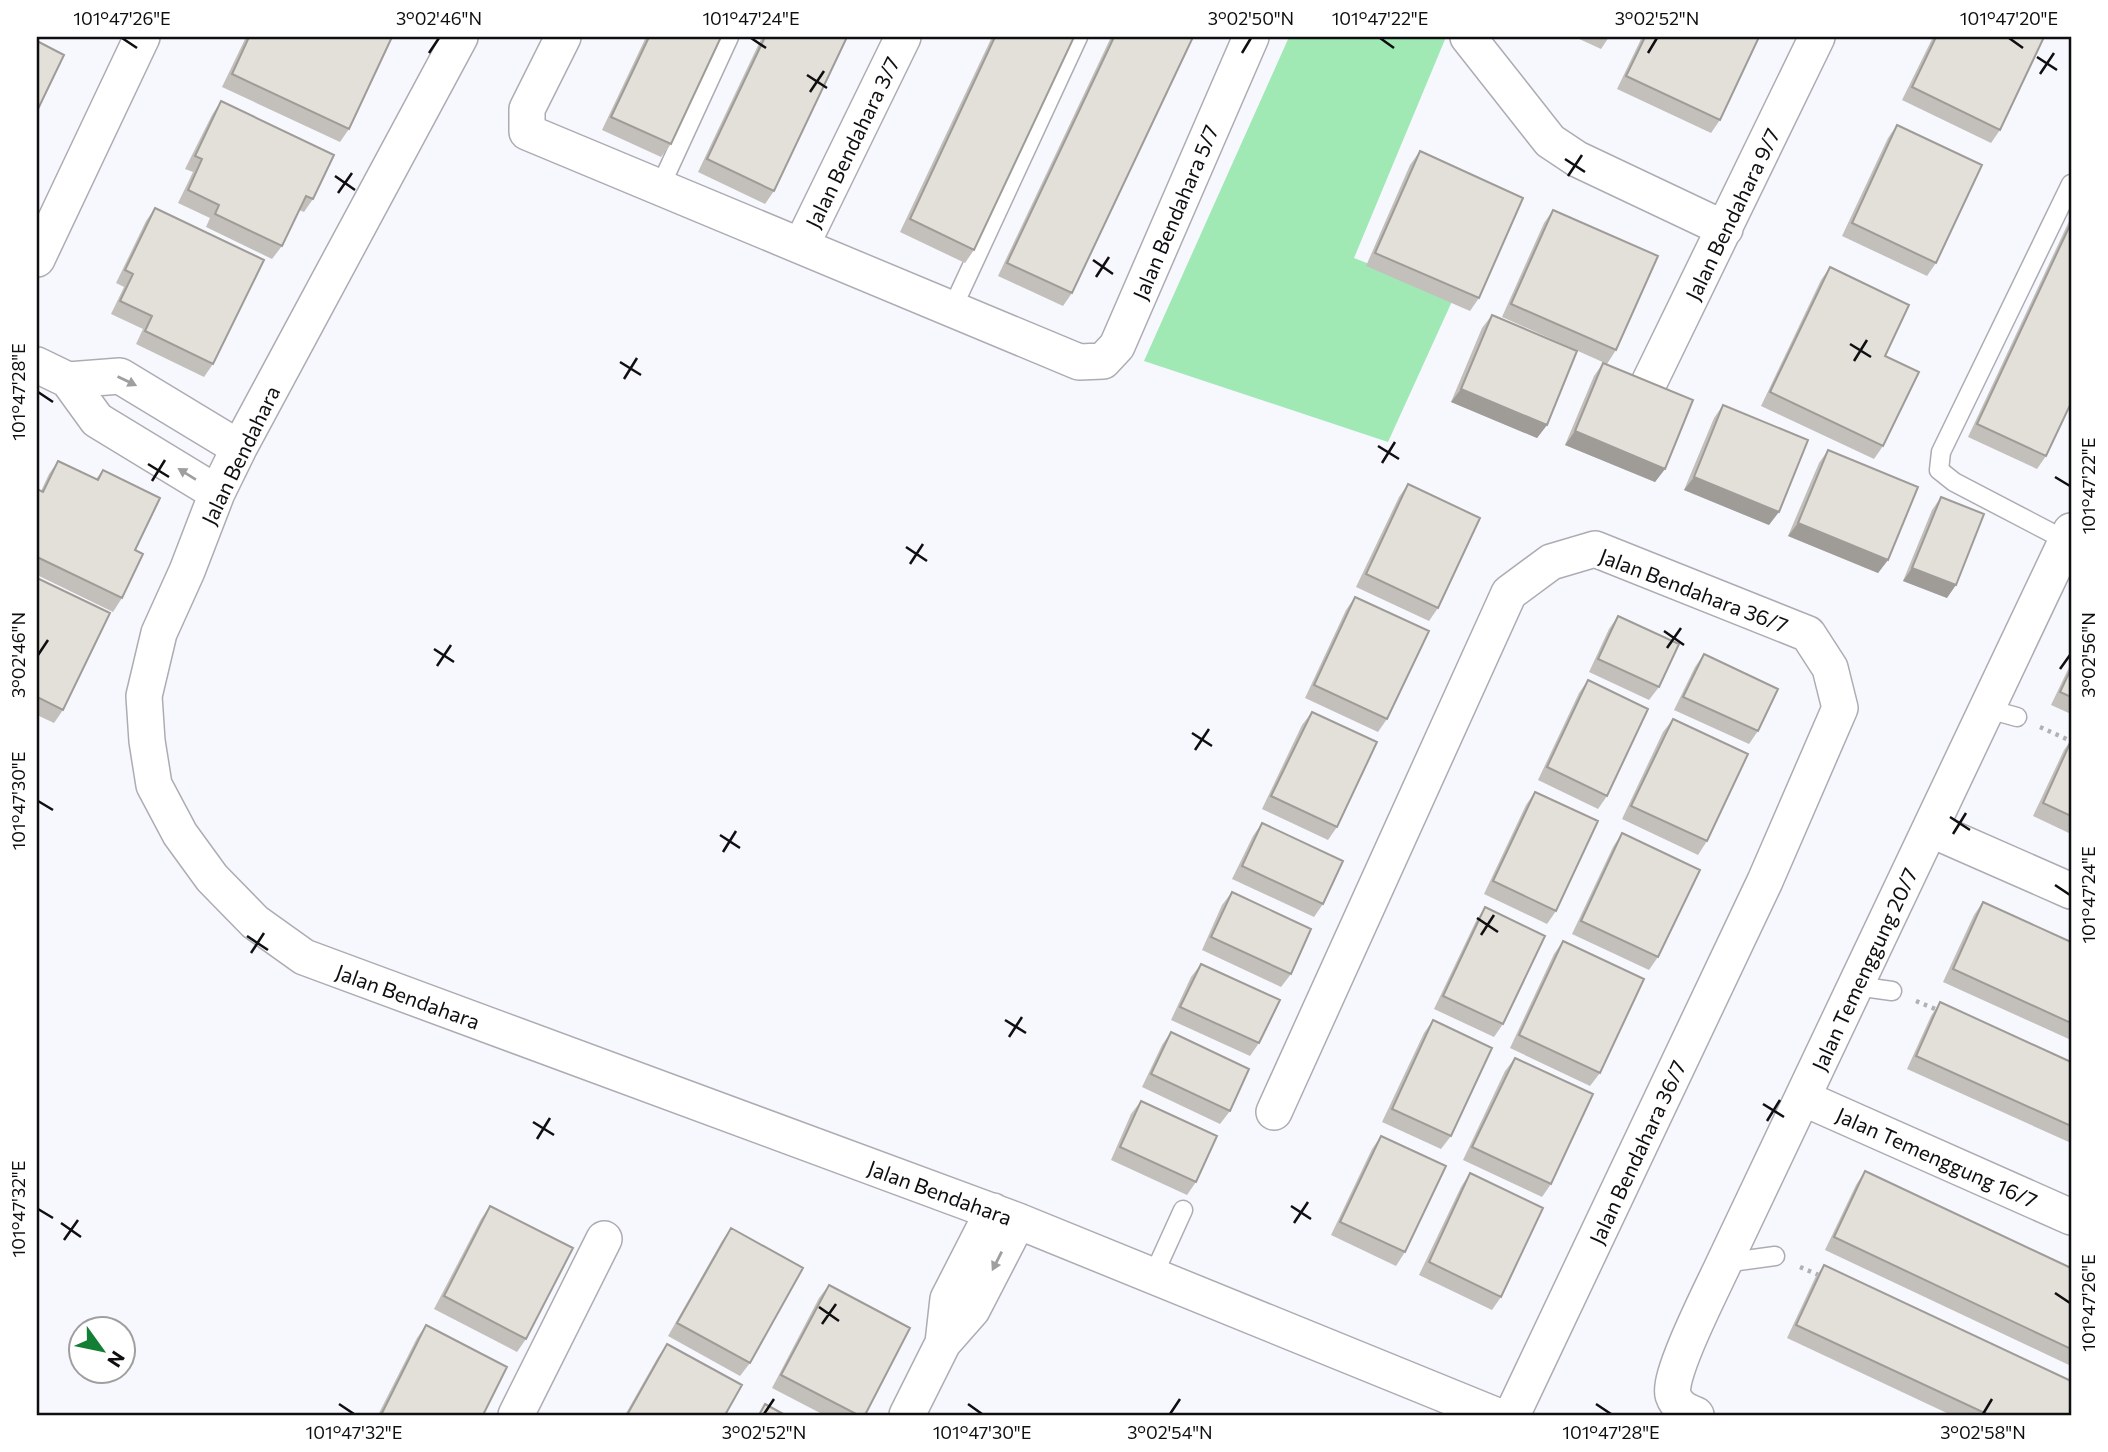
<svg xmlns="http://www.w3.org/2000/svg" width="2108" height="1452" viewBox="0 0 2108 1452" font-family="Commissioner,sans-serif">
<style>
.green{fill:#a0e9b5}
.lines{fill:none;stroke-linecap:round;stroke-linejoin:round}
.lane-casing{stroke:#adacb3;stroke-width:21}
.street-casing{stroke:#adacb3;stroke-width:38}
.path{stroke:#b0b0b5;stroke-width:4.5;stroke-dasharray:3.5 5;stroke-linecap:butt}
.lane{stroke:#fff;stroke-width:18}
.street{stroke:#fff;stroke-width:35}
.wall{fill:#c3c0bb}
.shaded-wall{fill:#9f9c98}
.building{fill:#e3dfd9;stroke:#9f9c98;stroke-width:2}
.oneway{fill:#9f9fa0}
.ticks{fill:none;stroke:#0f0f11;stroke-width:2.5}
.labels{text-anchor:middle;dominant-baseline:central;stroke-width:6;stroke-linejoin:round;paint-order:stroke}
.street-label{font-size:21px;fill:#0f0f11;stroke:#fff}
.neatline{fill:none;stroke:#0f0f11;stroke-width:2.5}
.ticks-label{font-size:18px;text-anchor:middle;fill:#0f0f11}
</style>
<rect width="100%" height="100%" fill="#f7f7fe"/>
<path class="green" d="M1289 37H1446L1354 258 1454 297 1388 442 1144 361Z"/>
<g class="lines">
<g class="lane-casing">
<path id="lane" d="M660 187 729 37
M952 309 1078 37
M2067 541 1954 482 1939 470 1941 452 2071 184
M1988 709 2017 717
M1856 986 1892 991
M1724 1263 1775 1256
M1153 1276 1183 1210"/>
</g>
<g class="street-casing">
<path id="street" d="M460 37 239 448 217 493 187 571 159 633 144 696 147 741 154 785 180 834 212 878 255 922 304 957 1018 1221 1495 1415
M563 37 527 109V132L1079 362 1103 361 1117 346 1251 37
M1468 37 1550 141 1577 159 1725 229
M801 246 903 37
M37 259 142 37
M37 365 68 380 97 420 217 493
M68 380 120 376 239 448
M1645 391 1817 37
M1930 829 2071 891
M1803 1098 2071 1217
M1274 1112 1509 593 1551 562 1595 549 1808 634 1830 668 1840 708 1765 881 1512 1415
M943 1343 948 1299 993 1211
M516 1415 604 1239
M907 1415 943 1343 972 1310 1018 1221
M1696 1415C1686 1411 1677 1407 1673 1395 1667 1376 1714 1285 1724 1263L2071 531"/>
</g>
<path class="path" d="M2040 727 2071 741
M1916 1001 1940 1011
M1800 1267 1821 1276"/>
<use href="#lane" class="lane"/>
<use href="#street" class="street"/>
</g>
<path class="wall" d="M246 37H392L349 129 340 142 222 87Z
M646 37H721L671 144 661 157 602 130Z
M762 37H847L774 191 765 204 698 172Z
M992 37H1074L974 250 965 263 900 232Z
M1111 37H1193L1072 293 1063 306 998 276Z
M1575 37H1609L1601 49Z
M1642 37H1759L1720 120 1711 133 1617 89Z
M1933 37H2044L2000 130 1991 143 1902 100Z
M221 101 313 199 304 212 299 210 282 246 272 259 206 227 210 218 178 203 193 172 185 169 212 115Z
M1897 125 1936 263 1927 276 1842 236 1888 138Z
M1420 151 1479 298 1470 311 1366 266 1410 165Z
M155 208 213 364 204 377 136 344 143 329 111 314 124 287 116 283 146 221Z
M1553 210 1616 350 1607 364 1502 317 1544 223Z
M2071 217V403L2046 456 2037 469 1968 437Z
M1830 267 1885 356 1883 446 1874 459 1761 406 1821 280Z
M1492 315 1547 425 1537 438 1451 402 1482 328Z
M1603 363 1665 469 1655 482 1565 445 1594 376Z
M1723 405 1769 525 1684 490 1714 418Z
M1828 450 1888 560 1878 573 1788 536 1819 463Z
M58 461 96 479 103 470 135 550 122 598 113 612 37 575V489L41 491 49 474Z
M1408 484 1438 608 1429 621 1356 587 1399 497Z
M1941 497 1947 598 1903 581 1932 510Z
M37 578 63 710 54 723 37 715Z
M1355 597 1387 719 1378 732 1305 698 1346 610Z
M1618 616 1659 687 1649 700 1589 672 1609 629Z
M1704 654 1758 731 1749 744 1674 710 1695 667Z
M2071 663V714L2051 705Z
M1588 680 1607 796 1598 809 1538 780 1579 693Z
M1312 712 1337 827 1328 840 1262 809 1302 725Z
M1673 719 1707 841 1698 855 1622 819 1663 732Z
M2071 740V834L2033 816 2064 750Z
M1535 792 1556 911 1547 924 1484 894 1526 805Z
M1262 823 1323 904 1314 917 1232 879 1253 836Z
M1622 833 1658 957 1649 970 1572 934 1613 847Z
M1232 892 1291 974 1281 987 1202 950 1222 905Z
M1983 902 2071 942V1040L1943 982 1974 915Z
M1485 907 1503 1024 1494 1037 1434 1009 1476 921Z
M1563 941 1600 1073 1590 1086 1510 1048 1554 954Z
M1201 964 1259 1043 1250 1056 1171 1020 1191 977Z
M1940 1002 2071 1062V1143L1907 1069 1931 1016Z
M1433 1020 1451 1136 1441 1149 1382 1122 1424 1033Z
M1171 1032 1230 1111 1220 1124 1142 1087 1162 1045Z
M1515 1058 1551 1184 1542 1197 1463 1160 1505 1071Z
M1141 1101 1196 1182 1187 1195 1111 1160 1131 1114Z
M1381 1136 1405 1252 1396 1266 1331 1235 1372 1149Z
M1865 1171 2071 1268V1366L1825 1250 1856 1185Z
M1470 1173 1501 1297 1492 1310 1419 1275 1461 1187Z
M490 1206 526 1339 517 1352 434 1309 481 1219Z
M731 1228 750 1363 740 1376 668 1336 722 1241Z
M1824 1265 2071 1415H1951L1787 1338 1815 1278Z
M829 1285 865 1415H824L772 1388 819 1298Z
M426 1325 483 1415H378L417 1338Z
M667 1344 725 1415H625L658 1357Z"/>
<path class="shaded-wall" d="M1461 389 1547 425 1537 438 1451 402Z
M1575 431 1665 469 1655 482 1565 445Z
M1694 477 1779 512 1769 525 1684 490Z
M1798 523 1888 560 1878 573 1788 536Z
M1912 568 1956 585 1947 598 1903 581Z"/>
<path class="building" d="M249 37H392L349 129 232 74Z
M649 37H721L671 144 611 117Z
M765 37H847L774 191 707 159Z
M995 37H1074L974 250 910 219Z
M1114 37H1193L1072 293 1007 263Z
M1645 37H1759L1720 120 1626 76Z
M1936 37H2044L2000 130 1912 87Z
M37 41 64 55 37 111Z
M221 101 334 155 313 199 306 196 282 246 215 214 219 205 188 190 202 159 195 156Z
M1897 125 1982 165 1936 263 1852 223Z
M1420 151 1523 198 1479 298 1375 253Z
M155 208 264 260 213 364 145 331 152 316 120 301 133 274 125 270Z
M1553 210 1658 256 1616 350 1511 304Z
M2071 223V403L2046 456 1977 424Z
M1830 267 1909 305 1885 356 1919 372 1883 446 1770 392Z
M1492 315 1577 351 1547 425 1461 389Z
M1603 363 1693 400 1665 469 1575 431Z
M1723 405 1808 440 1779 512 1694 477Z
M1828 450 1918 487 1888 560 1798 523Z
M58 461 98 480 103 470 160 498 135 550 143 554 122 598 37 557V489L43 492Z
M1408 484 1480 518 1438 608 1366 574Z
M1941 497 1984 514 1956 585 1912 568Z
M37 578 110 613 63 710 37 697Z
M1355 597 1429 631 1387 719 1314 685Z
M1618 616 1679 644 1659 687 1598 659Z
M1704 654 1778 689 1758 731 1683 697Z
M2071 669V697L2060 692Z
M1588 680 1648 709 1607 796 1547 767Z
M1312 712 1377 742 1337 827 1271 796Z
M1673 719 1748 754 1707 841 1631 806Z
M2071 741V816L2043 803Z
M1535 792 1598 821 1556 911 1493 881Z
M1262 823 1343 861 1323 904 1242 866Z
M1622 833 1700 870 1658 957 1581 921Z
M1232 892 1311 929 1291 974 1211 937Z
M1983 902 2071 942V1023L1953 969Z
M1485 907 1545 936 1503 1024 1443 996Z
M1563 941 1644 979 1600 1073 1519 1035Z
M1201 964 1280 1000 1259 1043 1180 1007Z
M1940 1002 2071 1062V1126L1916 1056Z
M1433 1020 1492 1048 1451 1136 1392 1109Z
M1171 1032 1249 1069 1230 1111 1151 1074Z
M1515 1058 1593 1094 1551 1184 1472 1147Z
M1141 1101 1217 1136 1196 1182 1120 1147Z
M1381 1136 1446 1166 1405 1252 1340 1222Z
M1865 1171 2071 1268V1349L1834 1237Z
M1470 1173 1543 1208 1501 1297 1429 1262Z
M490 1206 573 1248 526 1339 444 1296Z
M731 1228 803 1268 750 1363 677 1323Z
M1824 1265 2071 1381V1415H1989L1796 1325Z
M829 1285 910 1328 865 1415H858L781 1375Z
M426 1325 507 1367 483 1415H381Z
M667 1344 742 1385 725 1415H627Z
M765 1404 785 1415H759Z"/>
<defs><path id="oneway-solid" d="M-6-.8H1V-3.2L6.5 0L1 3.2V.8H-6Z" transform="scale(1.75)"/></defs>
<g class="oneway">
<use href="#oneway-solid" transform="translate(127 381) rotate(26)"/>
<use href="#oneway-solid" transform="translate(187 474) rotate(-148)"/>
<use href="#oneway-solid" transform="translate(997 1261) rotate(117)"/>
</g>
<path class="ticks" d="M122 38 137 48M751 38 766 48M1380 38 1394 48M2009 38 2023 48M429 53 439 38M1242 53 1251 38M1648 53 1657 38M2037 57 2057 70M2040 74 2054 53M807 75 827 88M810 92 824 71M1565 159 1585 172M335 176 355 190M1568 176 1582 155M338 193 352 173M1093 260 1113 274M1096 277 1109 257M1850 344 1871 357M1854 361 1867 340M620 362 641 375M624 379 637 358M38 392 53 402M1378 446 1399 459M1382 463 1395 442M148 464 169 477M2055 477 2070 486M152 481 165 460M906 547 927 561M910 564 923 544M1664 631 1684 645M1667 648 1681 628M434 649 454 662M38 655 48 640M437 666 451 645M2060 669 2070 655M1192 733 1212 746M1195 750 1209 729M38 801 53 810M1950 817 1970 830M1953 834 1966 813M720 835 740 848M723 852 736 831M2055 885 2070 895M1477 918 1498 932M1481 935 1494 915M247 936 268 950M251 953 264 933M1005 1020 1026 1033M1009 1037 1022 1017M1763 1104 1784 1117M1767 1121 1780 1100M533 1122 554 1135M537 1139 550 1118M1291 1206 1311 1219M38 1209 53 1218M61 1223 81 1237M1294 1223 1308 1202M64 1240 78 1220M2055 1293 2070 1303M819 1307 839 1321M822 1324 836 1304M339 1404 354 1414M968 1404 982 1414M1596 1404 1611 1414M764 1414 774 1399M1170 1414 1180 1399M1983 1414 1992 1399"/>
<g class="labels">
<g class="street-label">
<text transform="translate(852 142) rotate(-64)">Jalan Bendahara 3/7</text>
<text transform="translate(1175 212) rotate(-67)">Jalan Bendahara 5/7</text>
<text transform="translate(1732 214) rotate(-64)">Jalan Bendahara 9/7</text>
<text transform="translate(240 455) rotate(-64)">Jalan Bendahara</text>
<text transform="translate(1694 590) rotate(21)">Jalan Bendahara 36/7</text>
<text transform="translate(1864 969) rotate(-65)">Jalan Temenggung 20/7</text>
<text transform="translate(408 996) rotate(20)">Jalan Bendahara</text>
<text transform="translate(1637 1152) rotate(-65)">Jalan Bendahara 36/7</text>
<text transform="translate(1937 1157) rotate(24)">Jalan Temenggung 16/7</text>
<text transform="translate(940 1192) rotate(20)">Jalan Bendahara</text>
</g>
</g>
<rect width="2108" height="1452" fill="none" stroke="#ffffff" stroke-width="77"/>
<g transform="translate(102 1350) rotate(123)"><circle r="33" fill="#ffffff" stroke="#9f9fa0" stroke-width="2"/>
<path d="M0-5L12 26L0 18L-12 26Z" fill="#137f35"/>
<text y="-10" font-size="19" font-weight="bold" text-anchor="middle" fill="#0f0f11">N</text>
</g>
<rect x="38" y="38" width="2032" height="1376" class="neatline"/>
<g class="ticks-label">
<text x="122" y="25">101°47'26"E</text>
<text x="439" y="25">3°02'46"N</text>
<text x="751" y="25">101°47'24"E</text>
<text x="1251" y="25">3°02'50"N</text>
<text x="1380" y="25">101°47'22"E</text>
<text x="1657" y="25">3°02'52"N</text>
<text x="2009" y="25">101°47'20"E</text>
<text transform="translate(19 392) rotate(-90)" y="6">101°47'28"E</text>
<text transform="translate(2089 486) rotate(-90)" y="6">101°47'22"E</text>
<text transform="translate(2089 655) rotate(-90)" y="6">3°02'56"N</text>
<text transform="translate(19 655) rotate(-90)" y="6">3°02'46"N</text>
<text transform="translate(19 801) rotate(-90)" y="6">101°47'30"E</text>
<text transform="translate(2089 895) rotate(-90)" y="6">101°47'24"E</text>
<text transform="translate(19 1209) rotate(-90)" y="6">101°47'32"E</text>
<text transform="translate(2089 1303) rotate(-90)" y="6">101°47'26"E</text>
<text x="354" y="1439">101°47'32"E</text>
<text x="764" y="1439">3°02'52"N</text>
<text x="982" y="1439">101°47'30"E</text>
<text x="1170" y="1439">3°02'54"N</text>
<text x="1611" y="1439">101°47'28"E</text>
<text x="1983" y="1439">3°02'58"N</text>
</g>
</svg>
